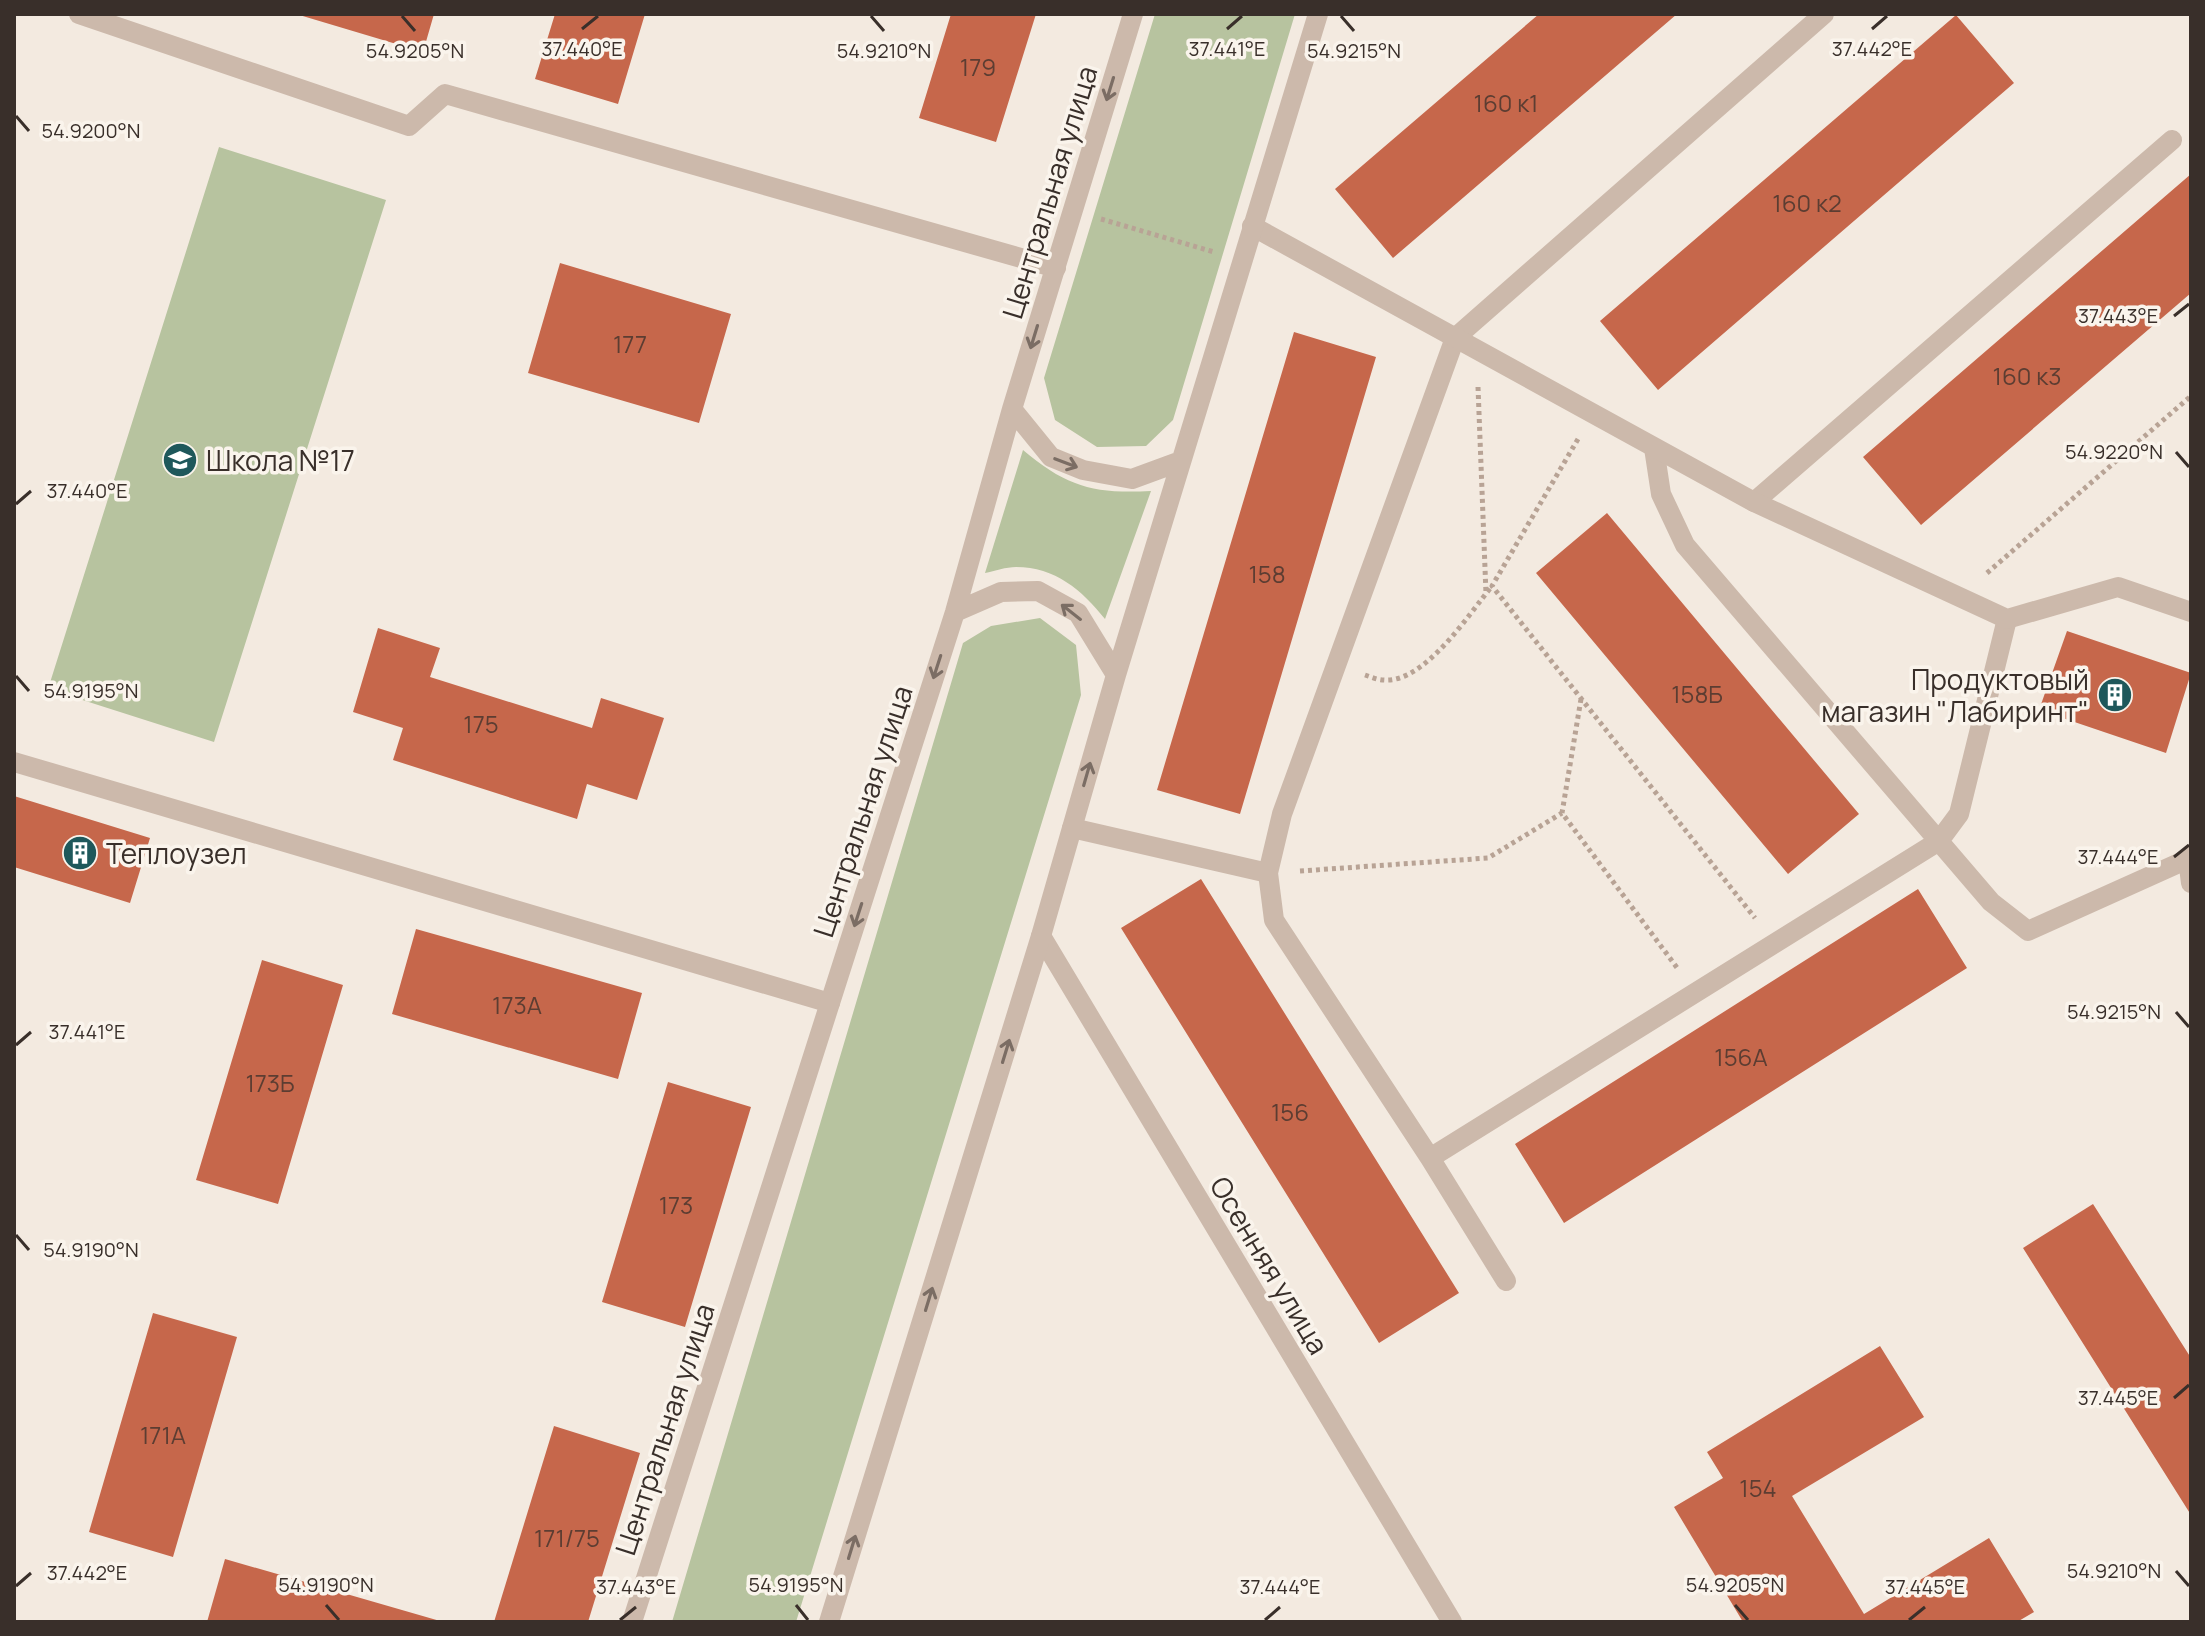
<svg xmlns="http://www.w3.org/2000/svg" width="2205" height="1636" viewBox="0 0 2205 1636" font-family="Manrope,sans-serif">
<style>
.green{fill:#b7c39f}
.building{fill:#c6674b}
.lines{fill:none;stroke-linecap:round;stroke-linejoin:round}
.path{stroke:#b8a395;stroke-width:5;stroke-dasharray:4 4;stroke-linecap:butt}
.service{stroke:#ccb9ab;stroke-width:20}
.minor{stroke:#ccb9ab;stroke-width:20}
.tertiary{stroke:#ccb9ab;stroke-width:20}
.oneway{stroke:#7b6d64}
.ticks{fill:none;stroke:#392f2a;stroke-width:3}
.labels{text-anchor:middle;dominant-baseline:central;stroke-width:7;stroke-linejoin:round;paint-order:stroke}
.number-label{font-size:24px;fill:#5c3d32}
.street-label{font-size:28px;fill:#392f2a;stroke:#faf4ec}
.poi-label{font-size:28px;fill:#392f2a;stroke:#faf4ec;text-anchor:start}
.ticks-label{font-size:20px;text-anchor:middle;fill:#392f2a;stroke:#faf4ec;stroke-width:7;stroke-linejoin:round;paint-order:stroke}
</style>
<rect width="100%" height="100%" fill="#f3eae0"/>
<path class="green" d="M1155 14H1295L1173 420 1146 446 1097 447 1055 420 1044 378Z
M219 147 386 200 214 742 48 689Z
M1023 450C1067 487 1094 494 1151 491L1105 619C1082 590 1055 567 1016 567 1006 567 995 571 985 573Z
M1040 618 1076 645 1081 695 796 1622H672L963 643 991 626Z"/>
<path class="building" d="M296 14H434L423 52Z
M555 14H645L618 104 535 79Z
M951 14H1036L996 142 919 118Z
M1539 14H1677L1393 258 1335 189Z
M1956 15 2014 83 1658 390 1600 321Z
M2191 174V293L1921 525 1863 457Z
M560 263 731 314 699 423 528 373Z
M1294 332 1376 357 1240 814 1157 790Z
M1607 513 1859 814 1788 874 1536 573Z
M378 628 440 648 430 677 592 728 601 698 664 718 637 800 587 784 577 819 393 760 403 728 353 712Z
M2067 631 2191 673 2166 753 2039 710Z
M14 796 150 838 130 903 14 867Z
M1201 879 1459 1293 1379 1343 1121 928Z
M1918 889 1967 968 1564 1223 1515 1144Z
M416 929 642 993 618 1079 392 1014Z
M262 960 343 985 278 1204 196 1180Z
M668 1082 751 1107 685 1327 602 1302Z
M2093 1204 2191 1358V1515L2023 1248Z
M153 1313 237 1337 173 1557 89 1532Z
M1880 1346 1924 1417 1792 1496 1864 1614 1989 1538 2034 1612 2017 1622H1743L1674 1507 1723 1478 1707 1452Z
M554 1426 640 1453 588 1622H494Z
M225 1559 440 1621V1622H207Z"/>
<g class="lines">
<path class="path" d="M1101 219 1214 252
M1478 387 1486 594
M1578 439 1492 586 1755 918
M1987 573 2191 396
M1365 675C1371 677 1378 680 1384 680 1425 683 1469 614 1492 586
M1581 699 1562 813 1678 969
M1300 871 1488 858 1562 813"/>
<path class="service" d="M79 14 409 126 445 94 1056 268
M1824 14 1455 338 1282 814 1268 873 1274 920 1430 1158 1939 841 1959 814 2007 619
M1654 448 1661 494 1685 545 1991 902 2028 931 2188 859
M1754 502 2172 140
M14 762 830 1003
M1072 828 1268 873
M1430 1158 1506 1281"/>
<path class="minor" d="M1252 226 1754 502 2007 619 2118 587 2191 612
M2191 856 2188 859 2191 883
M1041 936 1452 1622"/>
<path class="tertiary" d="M1012 409 1051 457 1083 470 1132 479 1181 461
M955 612 1001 592 1038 591 1078 613 1116 675
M632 1622 955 612 1012 409 1133 14
M829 1622 1041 936 1116 675 1318 14"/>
</g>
<defs><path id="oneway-shaft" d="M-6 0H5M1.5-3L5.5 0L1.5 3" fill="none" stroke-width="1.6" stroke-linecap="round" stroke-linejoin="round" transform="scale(2)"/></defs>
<g class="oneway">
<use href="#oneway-shaft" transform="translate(1110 89) rotate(107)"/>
<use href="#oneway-shaft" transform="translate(1034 337) rotate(107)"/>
<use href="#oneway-shaft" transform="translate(1066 463) rotate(21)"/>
<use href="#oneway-shaft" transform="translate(1071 612) rotate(-142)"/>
<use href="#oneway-shaft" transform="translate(937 667) rotate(108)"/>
<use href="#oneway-shaft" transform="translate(1087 774) rotate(-74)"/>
<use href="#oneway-shaft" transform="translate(858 915) rotate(108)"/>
<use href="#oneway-shaft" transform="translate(1006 1051) rotate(-73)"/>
<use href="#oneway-shaft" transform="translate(929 1299) rotate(-73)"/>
<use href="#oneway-shaft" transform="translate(852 1547) rotate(-73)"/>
</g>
<path class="ticks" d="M402 16 415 31M871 16 884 31M1341 16 1354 31M582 29 598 16M1227 29 1242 16M1872 29 1887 16M16 116 29 131M2174 316 2189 304M2176 452 2189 467M16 504 31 491M16 676 29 691M2174 857 2189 845M2176 1012 2189 1027M16 1045 31 1032M16 1235 29 1250M2174 1398 2189 1385M2176 1571 2189 1586M16 1586 31 1573M326 1605 339 1620M796 1605 808 1620M1735 1605 1748 1620M620 1620 636 1607M1265 1620 1280 1607M1909 1620 1925 1607"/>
<defs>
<g id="school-disc" transform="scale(1.8)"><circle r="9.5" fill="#1f585b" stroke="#faf4ec"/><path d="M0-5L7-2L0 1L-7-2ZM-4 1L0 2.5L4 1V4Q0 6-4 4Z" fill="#fff"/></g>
<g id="building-disc" transform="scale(1.8)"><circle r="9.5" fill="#1f585b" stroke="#faf4ec"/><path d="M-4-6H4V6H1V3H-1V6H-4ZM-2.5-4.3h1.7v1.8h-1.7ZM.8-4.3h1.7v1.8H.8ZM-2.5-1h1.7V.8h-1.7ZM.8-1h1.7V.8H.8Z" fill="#fff"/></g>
</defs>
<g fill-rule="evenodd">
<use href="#school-disc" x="180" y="460"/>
<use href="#building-disc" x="2115" y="695"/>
<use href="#building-disc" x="80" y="853"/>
</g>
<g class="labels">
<g class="number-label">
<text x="978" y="66">179</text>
<text x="1506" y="102">160 к1</text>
<text x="1807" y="202">160 к2</text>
<text x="630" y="343">177</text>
<text x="2027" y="375">160 к3</text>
<text x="1267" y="573">158</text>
<text x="1697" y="693">158Б</text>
<text x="481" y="723">175</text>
<text x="517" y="1004">173А</text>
<text x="1741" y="1056">156А</text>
<text x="270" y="1082">173Б</text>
<text x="1290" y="1111">156</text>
<text x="676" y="1204">173</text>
<text x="163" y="1434">171А</text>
<text x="1758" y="1487">154</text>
<text x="567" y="1537">171/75</text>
</g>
<g class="street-label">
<text transform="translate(1049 192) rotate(-73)">Центральная улица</text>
<text transform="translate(862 811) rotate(-72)">Центральная улица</text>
<text transform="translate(1270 1265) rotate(59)">Осенняя улица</text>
<text transform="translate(664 1429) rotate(-72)">Центральная улица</text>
</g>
<g class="poi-label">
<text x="206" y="460">Школа №17</text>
<text x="2089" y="679" text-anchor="end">Продуктовый<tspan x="2089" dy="32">магазин "Лабиринт"</tspan></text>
<text x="106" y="853">Теплоузел</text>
</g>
</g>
<g class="ticks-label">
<text x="582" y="56">37.440°E</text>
<text x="1227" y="56">37.441°E</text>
<text x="1872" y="56">37.442°E</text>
<text x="415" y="58">54.9205°N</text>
<text x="884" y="58">54.9210°N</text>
<text x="1354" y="58">54.9215°N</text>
<text x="91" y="138">54.9200°N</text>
<text x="2118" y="323">37.443°E</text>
<text x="2114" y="459">54.9220°N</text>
<text x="87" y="498">37.440°E</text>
<text x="91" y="698">54.9195°N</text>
<text x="2118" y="864">37.444°E</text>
<text x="2114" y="1019">54.9215°N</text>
<text x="87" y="1039">37.441°E</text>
<text x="91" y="1257">54.9190°N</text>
<text x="2118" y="1405">37.445°E</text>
<text x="2114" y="1578">54.9210°N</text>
<text x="87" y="1580">37.442°E</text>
<text x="326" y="1592">54.9190°N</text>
<text x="796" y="1592">54.9195°N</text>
<text x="1735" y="1592">54.9205°N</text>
<text x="636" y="1594">37.443°E</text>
<text x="1280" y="1594">37.444°E</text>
<text x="1925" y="1594">37.445°E</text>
</g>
<rect width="2205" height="1636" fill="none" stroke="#392f2a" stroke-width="32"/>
</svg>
